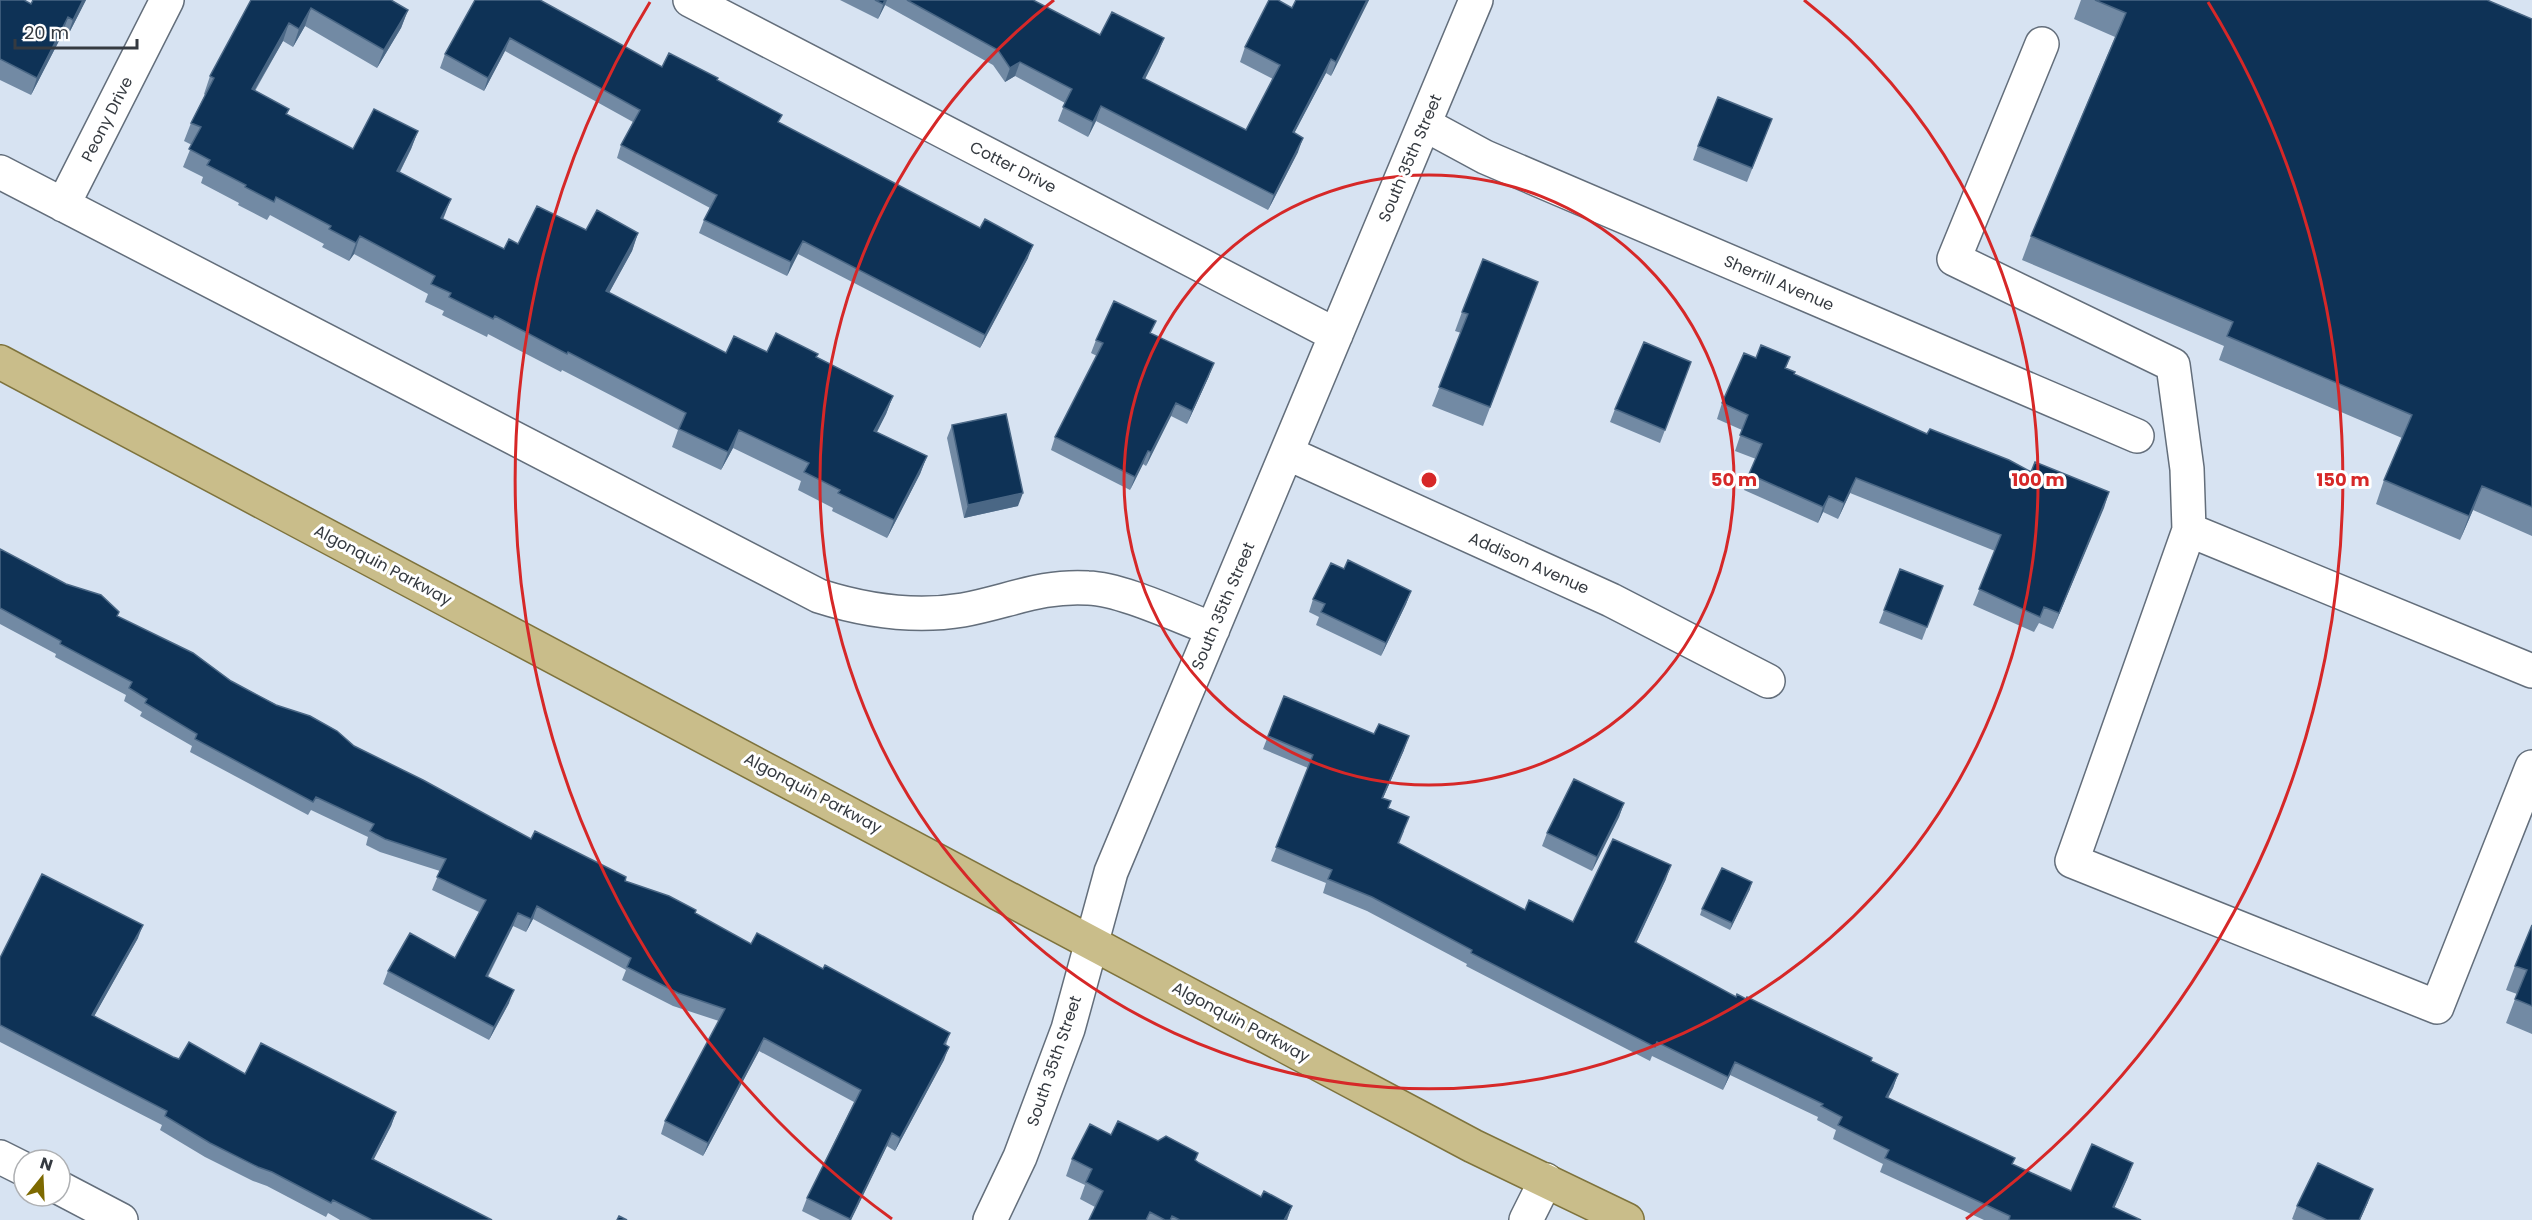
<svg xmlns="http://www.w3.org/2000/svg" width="2532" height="1220" viewBox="0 0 2532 1220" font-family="Poppins,sans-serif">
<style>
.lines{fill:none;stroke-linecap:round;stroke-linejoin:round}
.minor-casing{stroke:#636e7b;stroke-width:36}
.major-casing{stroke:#7e733d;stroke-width:36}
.minor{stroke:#fff;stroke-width:33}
.major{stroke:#c9bd8a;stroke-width:33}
.wall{fill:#728aa4}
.shaded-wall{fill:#4a6785}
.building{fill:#0e3256;stroke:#4a6785;stroke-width:1.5}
.ring{fill:none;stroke:#d62828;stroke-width:3}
.labels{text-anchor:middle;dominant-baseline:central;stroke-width:6;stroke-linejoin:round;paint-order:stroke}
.street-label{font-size:16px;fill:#353a40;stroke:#fff}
.centre{fill:#d62828;stroke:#fff;stroke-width:3}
.ring-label{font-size:18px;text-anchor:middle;font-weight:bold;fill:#d62828;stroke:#fff;stroke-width:6;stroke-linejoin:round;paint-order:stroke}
</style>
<rect width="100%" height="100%" fill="#d7e3f2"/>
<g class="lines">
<g class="minor-casing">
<path id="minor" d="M690 0 1336 335
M2042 44 1954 259 2173 365 2187 469 2189 530
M1424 124 1485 157 2137 436
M0 172 819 596C866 611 914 618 963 610 1007 602 1042 585 1088 588 1122 589 1180 617 1213 629
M63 205 167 0
M1287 453 1611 600 1768 681
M2532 671 2189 530 2072 861 2437 1007 2532 767
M0 1157 24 1169
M60 1188 121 1220
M990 1220 1020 1157 1068 1029 1111 872 1476 0
M1526 1220 1546 1180"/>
</g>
<g class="major-casing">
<path id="major" d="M0 362 1473 1146 1627 1220"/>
</g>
<use href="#minor" class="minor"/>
<use href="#major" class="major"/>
</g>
<path class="wall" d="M0 0 31 4 33 0H86L67 37 62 35 31 95 0 80Z
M251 0 408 10 401 28 377 68 305 26 293 47 283 41 255 91 289 109 287 114 353 149 418 131 411 149 400 172 443 219 504 249 518 244 586 230 638 233 632 251 609 293 726 353 767 352 817 357 893 396 886 414 877 432 927 456 920 474 887 538 832 511 833 508 798 490 801 481 733 448 721 470 672 447 678 430 562 370 561 372 488 334 487 337 442 315 444 311 425 302 428 294 354 254 349 261 322 247 324 244 270 215 267 220 238 205 239 203 201 183 203 177 183 167 192 145 184 141 191 123 205 95 204 94 210 76Z
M475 0 662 67 717 81 779 123 1028 258 980 348 798 254 787 276 699 233 704 220 710 208 617 158 621 145 633 122 505 51 484 91 440 68 445 54Z
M840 0H1033L1100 35 1164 38 1158 53 1145 79 1246 130 1273 79 1240 62 1245 47 1292 8 1296 0H1369L1331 76 1326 73 1294 133 1298 152 1268 210 1096 121 1088 137 1058 121 1065 103 1015 76 1005 82 993 65 885 5 878 19Z
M2081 0H2487L2532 19V536L2473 510 2460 540 2376 504 2384 480 2402 438 2219 360 2224 346 2022 260 2031 236 2115 37 2074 19Z
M1772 119 1747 182 1693 160 1698 146Z
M1538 282 1483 426 1432 406 1461 333 1455 331 1462 312Z
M1152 334 1209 376 1187 424 1171 416 1146 466 1143 464 1130 490 1051 450 1055 437 1097 356 1091 353 1096 340Z
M1790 357 1786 368 1794 374 1927 434 2031 472 2109 492 2053 629 2039 623 2034 632 1973 605 1995 551 1850 493 1838 519 1823 512 1818 523 1744 490 1756 459 1735 451 1742 430 1717 419 1722 403 1756 358Z
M1691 362 1660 443 1610 422 1615 409Z
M952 425 1018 506 964 518 947 438Z
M0 549 231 681 531 839 695 913 751 944 823 969 950 1033 946 1045 944 1060 895 1151 887 1146 851 1220H820L802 1211 807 1198 854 1102 759 1051 703 1156 661 1134 665 1121 719 1021 673 1006 622 980 626 970 533 919 526 932 513 926 488 977 509 1003 489 1040 383 984 388 971 455 958 479 912 432 890 440 871 380 852 366 845 368 837 311 810 308 815 190 752 192 746 140 716 142 712 124 701 126 695 55 657 56 654 0 624Z
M1344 569 1411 591 1406 604 1381 656 1316 625 1319 617 1309 612 1313 599Z
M1900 569 1943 586 1922 640 1879 623Z
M1268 736 1404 750 1383 798 1388 808 1404 831 1399 844 1525 910 1573 922 1666 879 1636 943 1736 997 1898 1074 1893 1088 1888 1098 2013 1164 2071 1191 2128 1177 2114 1208 2141 1220H1984L1880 1172 1883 1164 1833 1139 1836 1130 1817 1120 1818 1117 1730 1075 1723 1090 1652 1056 1650 1061 1466 966 1467 964 1367 911 1323 893 1326 883 1271 861 1308 768 1263 749Z
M1624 803 1619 817 1592 871 1542 846 1547 833Z
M1750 889 1730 930 1700 915 1702 909Z
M2532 925V1034L2506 1023 2517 994 2506 990 2515 966Z
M138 938 94 1016 173 1057 179 1059 245 1074 396 1112 391 1126 374 1159 492 1220H340L328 1213 326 1217 267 1186 253 1181 205 1157 160 1130 162 1125 0 1042V958Z
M1111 1135 1196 1161 1261 1197 1292 1206 1287 1220H1089L1095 1207 1080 1199 1085 1185 1066 1176 1072 1159Z
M2368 1202 2360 1220H2294L2292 1219 2297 1206Z"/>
<path class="shaded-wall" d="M83 0H86L67 37 73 20Z
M885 0H887L885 5 878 19Z
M1367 0H1369L1331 76 1336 62Z
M311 8 305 26 293 47 299 29Z
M408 10 401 28 377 68 384 50Z
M68 17 62 35 31 95 37 78Z
M289 23 283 41 245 107 252 89Z
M510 38 505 51 484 91 488 78Z
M1164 38 1158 53 1138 93 1143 78Z
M1331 59 1326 73 1287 147 1293 132Z
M1020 62 1015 76 1005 82 1010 68Z
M1101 106 1096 121 1088 137 1093 122Z
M418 131 411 149 391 189 397 171Z
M1303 138 1298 152 1268 210 1274 195Z
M451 199 444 217 434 236 441 218Z
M638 233 632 251 600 309 606 291Z
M360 236 354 254 349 261 356 243Z
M803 241 798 254 787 276 791 262Z
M1033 245 1028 258 980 348 985 335Z
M1214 363 1209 376 1187 424 1192 411Z
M893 396 886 414 868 449 874 431Z
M1176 403 1171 416 1146 466 1151 452Z
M739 430 733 448 721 470 728 452Z
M1148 451 1143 464 1130 490 1135 477Z
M927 456 920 474 887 538 894 520Z
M1856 478 1850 493 1838 519 1844 503Z
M2482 486 2473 510 2460 540 2469 516Z
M2109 492 2104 508 2053 629 2059 613Z
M1023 493 1018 506 964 518 968 505Z
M1829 496 1823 512 1818 523 1823 507Z
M1411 591 1406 604 1381 656 1386 643Z
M1409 736 1404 750 1377 812 1382 798Z
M1624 803 1619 817 1592 871 1597 857Z
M1671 865 1666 879 1630 956 1635 942Z
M1752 882 1750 889 1730 930 1732 923Z
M537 906 533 919 526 932 531 919Z
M518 913 513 926 481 989 486 976Z
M143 925 138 938 87 1029 92 1015Z
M514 990 509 1003 489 1040 494 1027Z
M764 1038 759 1051 703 1156 708 1143Z
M949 1047 944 1060 895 1151 900 1138Z
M1735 1062 1730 1075 1723 1090 1728 1077Z
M1898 1074 1893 1088 1881 1111 1886 1097Z
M396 1112 391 1126 367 1172 372 1159Z
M892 1133 887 1146 851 1220H849Z
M2133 1163 2128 1177 2109 1220 2113 1207Z
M2373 1189 2368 1202 2360 1220H2359Z
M1292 1206 1287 1220H1284Z"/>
<path class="building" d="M0 0H24L31 4 33 0H83L73 20 68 17 37 78 0 59Z
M251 0H391L408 10 384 50 311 8 299 29 289 23 252 89 289 109 286 114 353 149 374 109 418 131 397 171 451 199 441 218 504 249 509 239 518 244 537 206 586 230 597 210 638 233 606 291 726 353 734 336 767 352 776 333 818 354 816 357 893 396 874 431 927 456 894 520 838 493 840 490 804 472 809 463 739 430 728 452 679 429 686 413 568 352 567 354 495 316 493 319 449 297 451 293 431 284 435 276 360 236 356 243 329 229 331 226 276 197 274 202 245 187 246 185 207 165 210 160 189 149 201 127 191 123 214 78 210 76Z
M475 0H540L662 67 669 53 718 78 717 80 782 115 778 122 980 228 985 219 1033 245 985 335 803 241 791 262 704 220 717 195 621 145 640 110 510 38 488 78 445 54Z
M875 0H885L883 4Z
M907 0H1033L1100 35 1112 12 1164 38 1143 78 1246 130 1280 65 1245 47 1269 0H1278L1292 8 1296 0H1367L1336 62 1331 59 1293 132 1303 138 1274 195 1101 106 1093 122 1063 107 1072 89 1020 62 1010 68 998 50Z
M2095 0H2487L2532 19V507L2482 486 2469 516 2384 480 2412 415 2227 336 2233 322 2031 236 2126 13Z
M1718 97 1772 119 1752 168 1698 146Z
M1483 259 1538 282 1490 407 1439 387 1468 314 1462 312Z
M1114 301 1156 321 1150 333 1214 363 1192 411 1176 403 1151 452 1148 451 1135 477 1055 437 1103 343 1096 340Z
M1644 342 1691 362 1665 430 1615 409Z
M1761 345 1790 357 1785 368 1795 372 1794 374 1927 434 1930 429 2009 460 2031 472 2035 462 2109 492 2059 613 2044 607 2040 617 1979 589 2001 535 1856 478 1844 503 1829 496 1823 507 1749 474 1762 444 1740 435 1748 415 1722 403 1744 353 1756 358Z
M1006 414 1023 493 968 505 952 425Z
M0 549 66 584 101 595 119 612 117 616 193 653 231 681 276 705 310 716 337 731 354 746 423 780 531 839 535 831 626 877 625 881 669 896 696 910 695 913 751 944 757 933 823 969 825 965 950 1033 944 1044 949 1047 900 1138 892 1133 850 1219 807 1198 861 1090 764 1038 708 1143 665 1121 725 1009 678 993 627 967 631 958 537 906 531 919 518 913 486 976 514 990 494 1027 388 971 410 933 455 958 486 900 437 877 446 859 385 839 370 831 374 824 316 797 313 802 195 739 197 734 145 703 147 699 129 688 132 682 60 644 61 641 0 608Z
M1348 560 1411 591 1386 643 1321 612 1325 604 1313 599 1331 563 1344 569Z
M1900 569 1943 586 1927 627 1884 610Z
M1284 696 1374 734 1379 724 1409 736 1382 798 1391 801 1388 808 1409 817 1398 843 1525 910 1529 900 1573 922 1613 839 1671 865 1635 942 1736 997 1737 994 1746 999 1747 997 1872 1058 1871 1061 1898 1074 1886 1097 2015 1158 2012 1164 2071 1191 2092 1144 2133 1163 2113 1207 2141 1220H2009L2010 1216 1885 1158 1889 1150 1838 1125 1842 1117 1821 1106 1823 1104 1735 1062 1728 1077 1657 1042 1655 1047 1471 953 1472 950 1372 897 1328 879 1332 870 1276 847 1313 755 1268 736Z
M1574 779 1624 803 1597 857 1547 833Z
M1722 868 1752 882 1732 923 1702 909Z
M42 874 143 925 92 1015 173 1057 179 1059 189 1042 245 1074 261 1043 396 1112 372 1159 492 1220H372L333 1200 331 1203 272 1172 258 1167 210 1143 165 1116 167 1111 0 1025V958Z
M2532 925V1006L2515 999 2527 970 2515 966Z
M1118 1121 1158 1141 1166 1136 1198 1153 1195 1160 1199 1163 1261 1197 1264 1191 1292 1206 1284 1220H1180L1172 1216 1170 1220H1165L1150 1212 1146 1220H1089L1103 1191 1086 1182 1092 1169 1072 1159 1090 1124 1111 1135Z
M2318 1163 2373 1189 2359 1220H2327L2297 1206Z
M619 1216 627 1220H617Z"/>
<g class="ring">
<circle cx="1429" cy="480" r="305"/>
<path d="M1804 0A609 609 0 1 1 1054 0"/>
<path d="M892 1219A914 914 0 0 1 650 2M2208 2A914 914 0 0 1 1966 1219"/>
</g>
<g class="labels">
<g class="street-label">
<text transform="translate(107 119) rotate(-63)">Peony Drive</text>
<text transform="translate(1410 158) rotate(-67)">South 35th Street</text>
<text transform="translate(1013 167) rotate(27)">Cotter Drive</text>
<text transform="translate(1779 283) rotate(23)">Sherrill Avenue</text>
<text transform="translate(1529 563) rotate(24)">Addison Avenue</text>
<text transform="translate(383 565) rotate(28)">Algonquin Parkway</text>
<text transform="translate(1223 606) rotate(-67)">South 35th Street</text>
<text transform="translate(813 793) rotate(28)">Algonquin Parkway</text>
<text transform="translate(1241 1022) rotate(28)">Algonquin Parkway</text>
<text transform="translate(1054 1061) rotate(-71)">South 35th Street</text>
</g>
</g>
<circle cx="1429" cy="480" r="9" class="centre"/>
<g class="ring-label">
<text x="1734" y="486">50 m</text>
<text x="2038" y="486">100 m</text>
<text x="2343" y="486">150 m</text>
</g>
<g transform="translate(42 1178) rotate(18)"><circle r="28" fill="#ffffff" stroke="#aeb0b3" stroke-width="1.5"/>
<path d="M0-4.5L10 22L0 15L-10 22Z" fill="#7d6900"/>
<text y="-9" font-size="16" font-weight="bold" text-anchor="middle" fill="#353a40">N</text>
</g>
<path d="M15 39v9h122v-9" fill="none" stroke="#353a40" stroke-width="3"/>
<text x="24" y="39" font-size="18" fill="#353a40" stroke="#ffffff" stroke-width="4.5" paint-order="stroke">20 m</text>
</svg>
